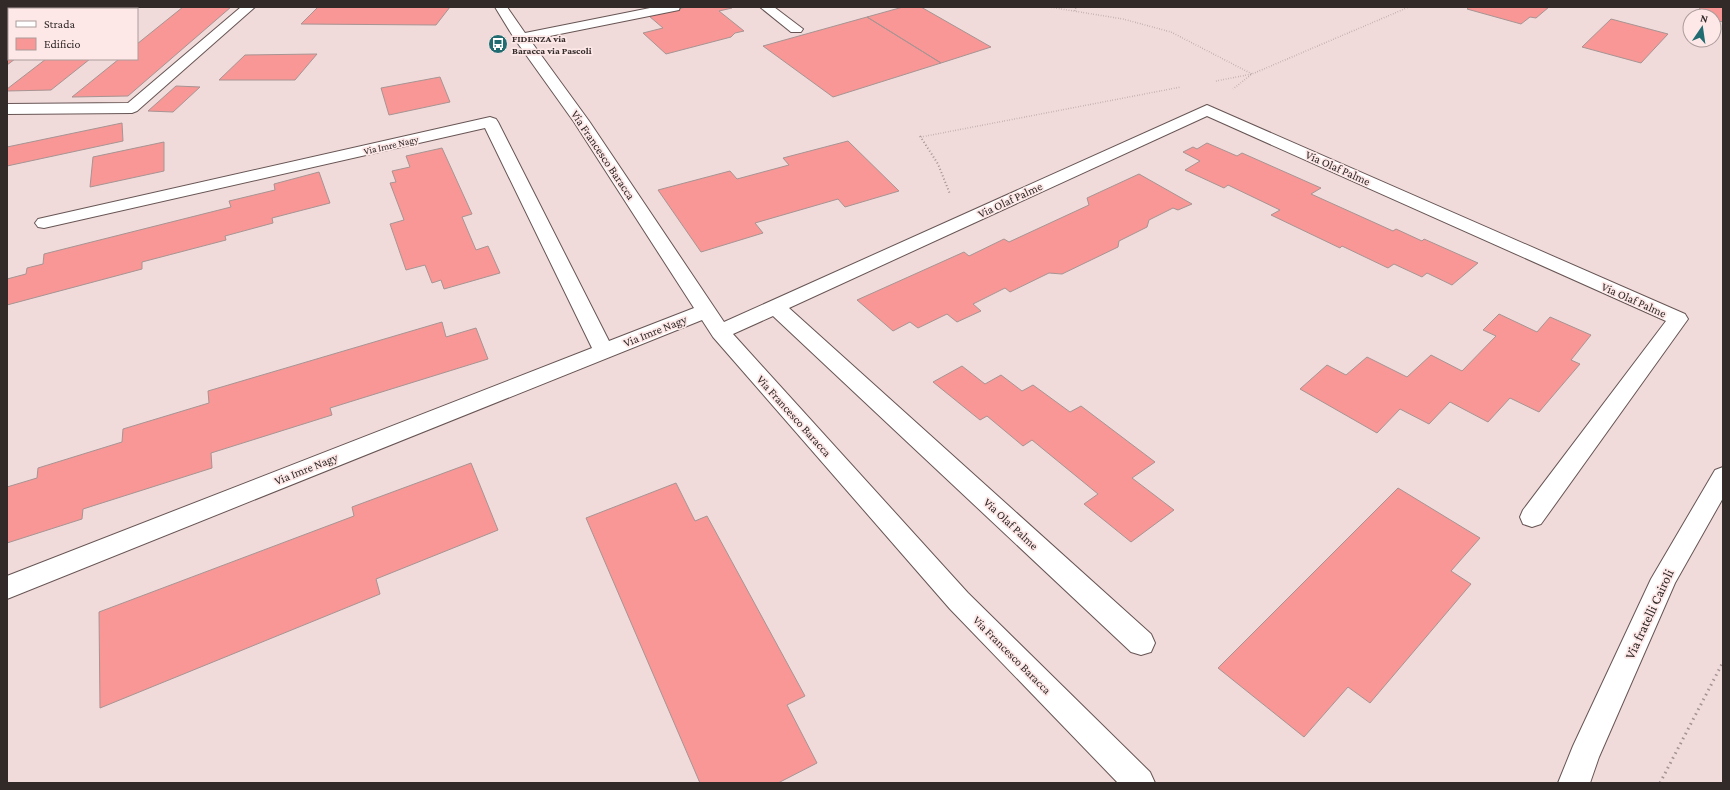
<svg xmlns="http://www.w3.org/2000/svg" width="1730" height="790" viewBox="0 0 1730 790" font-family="'Crimson Pro',serif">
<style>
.building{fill:#f89795;stroke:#a79493}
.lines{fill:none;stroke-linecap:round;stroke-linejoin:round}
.minor-casing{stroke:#675554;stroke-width:2}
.path-far2{stroke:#a39493;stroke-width:1.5;stroke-dasharray:0.5 2;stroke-linecap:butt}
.path-far1{stroke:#a39493;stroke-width:2;stroke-dasharray:1 2.5;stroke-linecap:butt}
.path{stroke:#a39493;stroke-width:3;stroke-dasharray:1.5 4;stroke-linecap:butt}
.minor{fill:#fff;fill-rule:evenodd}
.labels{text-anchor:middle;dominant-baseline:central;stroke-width:3.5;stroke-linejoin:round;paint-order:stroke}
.far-poi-label{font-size:10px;font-weight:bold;fill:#312a29;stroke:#fde8e7;text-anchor:start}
.far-street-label{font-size:10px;fill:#312a29;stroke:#fde8e7}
.street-label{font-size:12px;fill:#312a29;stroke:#fde8e7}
.near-street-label{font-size:14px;fill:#312a29;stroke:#fde8e7}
</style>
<rect width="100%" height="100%" fill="#f0dbda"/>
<path class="building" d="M40 7H88L85 9H37Z
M183 7H231L128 96 72 97 119 59H137V44Z
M318 7H450L436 25 301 24Z
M686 7H730L732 8 719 11 744 31 735 33 731 37 666 54 643 33 663 28 649 16Z
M903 7H921L991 47 941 63 867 17Z
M1469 7H1549L1536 18 1530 17 1521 24 1467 9Z
M1701 7H1723V22L1714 20V16L1694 15Z
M867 17 941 63 833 97 763 46Z
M1611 19 1668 34 1641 63 1582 47Z
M9 28V59H15L7 65V29Z
M317 54 295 80H219L245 55Z
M46 59H90L51 90 7 91V89Z
M440 77 450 102 389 115 381 88Z
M176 86 200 87 173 112 148 111Z
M122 123 123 141 7 166V147Z
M848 141 899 191 845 207 838 199 755 223 763 233 701 252 658 190 730 171 737 179 789 165 783 158Z
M164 142V171L90 187 93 157Z
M1207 143 1237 156 1242 153 1321 188 1311 194 1393 231 1396 229 1422 241 1424 239 1478 263 1452 285 1427 273 1422 277 1394 264 1388 268 1342 246 1340 248 1271 215 1280 210 1228 185 1224 188 1185 170 1200 161 1183 152 1193 147 1197 149Z
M442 148 472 214 462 217 476 250 488 246 500 273 444 289 441 280 432 283 425 265 406 270 390 224 404 220 390 183 396 182 392 171 410 167 406 156Z
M319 172 330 203 272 218 273 223 225 236 226 240 142 262V269L7 305V279L26 274 27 268 43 264 44 254 231 207 229 201 275 190 274 184Z
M1139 174 1192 204 1178 210 1173 208 1149 220 1147 227 1119 241 1118 247 1062 274 1049 273 1010 292 1005 288 973 304 981 311 957 322 947 314 918 328 910 322 893 331 857 300 964 252 969 256 1004 239 1009 242 1089 205 1087 198Z
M1499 314 1537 332 1550 317 1591 335 1571 360 1580 364 1539 412 1510 398 1488 422 1450 402 1429 424 1400 409 1377 433 1300 389 1327 365 1346 375 1367 357 1407 377 1431 355 1462 371 1496 336 1483 330Z
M442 322 446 337 476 328 488 359 330 408 332 415 211 453 212 468 83 509 82 519 7 543V487L37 478 38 468 122 442 123 429 209 403 208 391Z
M962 366 985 384 1001 375 1022 391 1033 385 1070 412 1081 406 1155 462 1132 478 1174 510 1131 542 1084 504 1098 494 1032 440 1023 446 987 416 980 420 933 382Z
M471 463 498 530 376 579 380 594 100 708 99 612 354 516 352 507Z
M676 483 695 521 707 516 805 696 787 705 817 763 778 783H700L586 518Z
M1398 488 1480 538 1451 571 1471 584 1370 703 1348 687 1304 737 1218 668Z"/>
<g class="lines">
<g class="minor-casing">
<path id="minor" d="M16 7H30L29 9H15Z
M241 7H255L137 111 132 113 7 114V104L128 103Z
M495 7H507L525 33 655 7H680L679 10 674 11 530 40 589 121 724 322 1207 105 1685 314 1688 319 1541 524 1532 527 1523 524 1520 517 1523 510 1666 321 1207 116 789 308 1151 634 1155 643 1151 652 1141 655 1131 652 773 316 733 334 968 593 1150 772 1155 783H1118L950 609 713 337 702 320 7 599V576L592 348 485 128 44 228 38 227 35 223 38 219 490 117 496 119 498 122 609 341 694 308 574 122 514 38Z
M760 7H774L803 29 801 32H791Z
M1723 467V498L1675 583 1599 757 1590 783H1558L1573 746 1651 579 1715 470Z"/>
</g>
<path class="path-far2" d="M1049 7 1123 19 1171 32 1252 74 1233 89
M1075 11 1076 7
M1216 81 1252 74 1409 7
M921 137 1181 87"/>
<path class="path-far1" d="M920 136 938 164 950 194"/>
<path class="path" d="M1660 783 1723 662"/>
<use href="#minor" class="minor"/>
</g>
<defs>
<g id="bus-disc" transform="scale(1)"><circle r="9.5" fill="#216c71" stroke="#fde8e7"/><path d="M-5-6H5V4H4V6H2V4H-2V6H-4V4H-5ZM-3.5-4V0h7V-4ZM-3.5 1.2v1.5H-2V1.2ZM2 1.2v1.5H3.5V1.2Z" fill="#fff"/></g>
</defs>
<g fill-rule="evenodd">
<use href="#bus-disc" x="498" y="44"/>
</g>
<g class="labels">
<g class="far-poi-label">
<text x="512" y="38">FIDENZA via<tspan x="512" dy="12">Baracca via Pascoli</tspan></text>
</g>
<g class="far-street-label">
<text transform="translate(391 145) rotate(-13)">Via Imre Nagy</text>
</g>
<g class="street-label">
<text transform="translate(603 155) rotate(56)">Via Francesco Baracca</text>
<text transform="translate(1338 168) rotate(24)">Via Olaf Palme</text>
<text transform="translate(1010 200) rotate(-25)">Via Olaf Palme</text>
<text transform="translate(1634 300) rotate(24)">Via Olaf Palme</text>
<text transform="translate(655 331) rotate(-22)">Via Imre Nagy</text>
<text transform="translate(794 416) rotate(48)">Via Francesco Baracca</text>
<text transform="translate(306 469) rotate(-22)">Via Imre Nagy</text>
<text transform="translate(1011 524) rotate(43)">Via Olaf Palme</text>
<text transform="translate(1012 655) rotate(45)">Via Francesco Baracca</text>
</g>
<g class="near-street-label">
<text transform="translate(1649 614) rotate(-65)">Via fratelli Cairoli</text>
</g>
</g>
<rect width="1730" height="790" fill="none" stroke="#312a29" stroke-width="16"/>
<rect x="8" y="8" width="130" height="52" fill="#fde8e7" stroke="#ab9c9b"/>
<rect x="16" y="21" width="20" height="6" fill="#ffffff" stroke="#ab9c9b"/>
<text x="44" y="28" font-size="12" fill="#312a29">Strada</text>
<rect x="16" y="38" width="20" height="12" fill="#f89795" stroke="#ab9c9b"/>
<text x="44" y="48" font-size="12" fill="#312a29">Edificio</text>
<g transform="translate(1702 28) rotate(13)"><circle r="19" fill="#fde8e7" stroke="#ab9c9b"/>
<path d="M0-3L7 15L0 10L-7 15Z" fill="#216c71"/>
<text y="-6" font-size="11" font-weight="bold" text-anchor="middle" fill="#312a29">N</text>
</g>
</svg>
